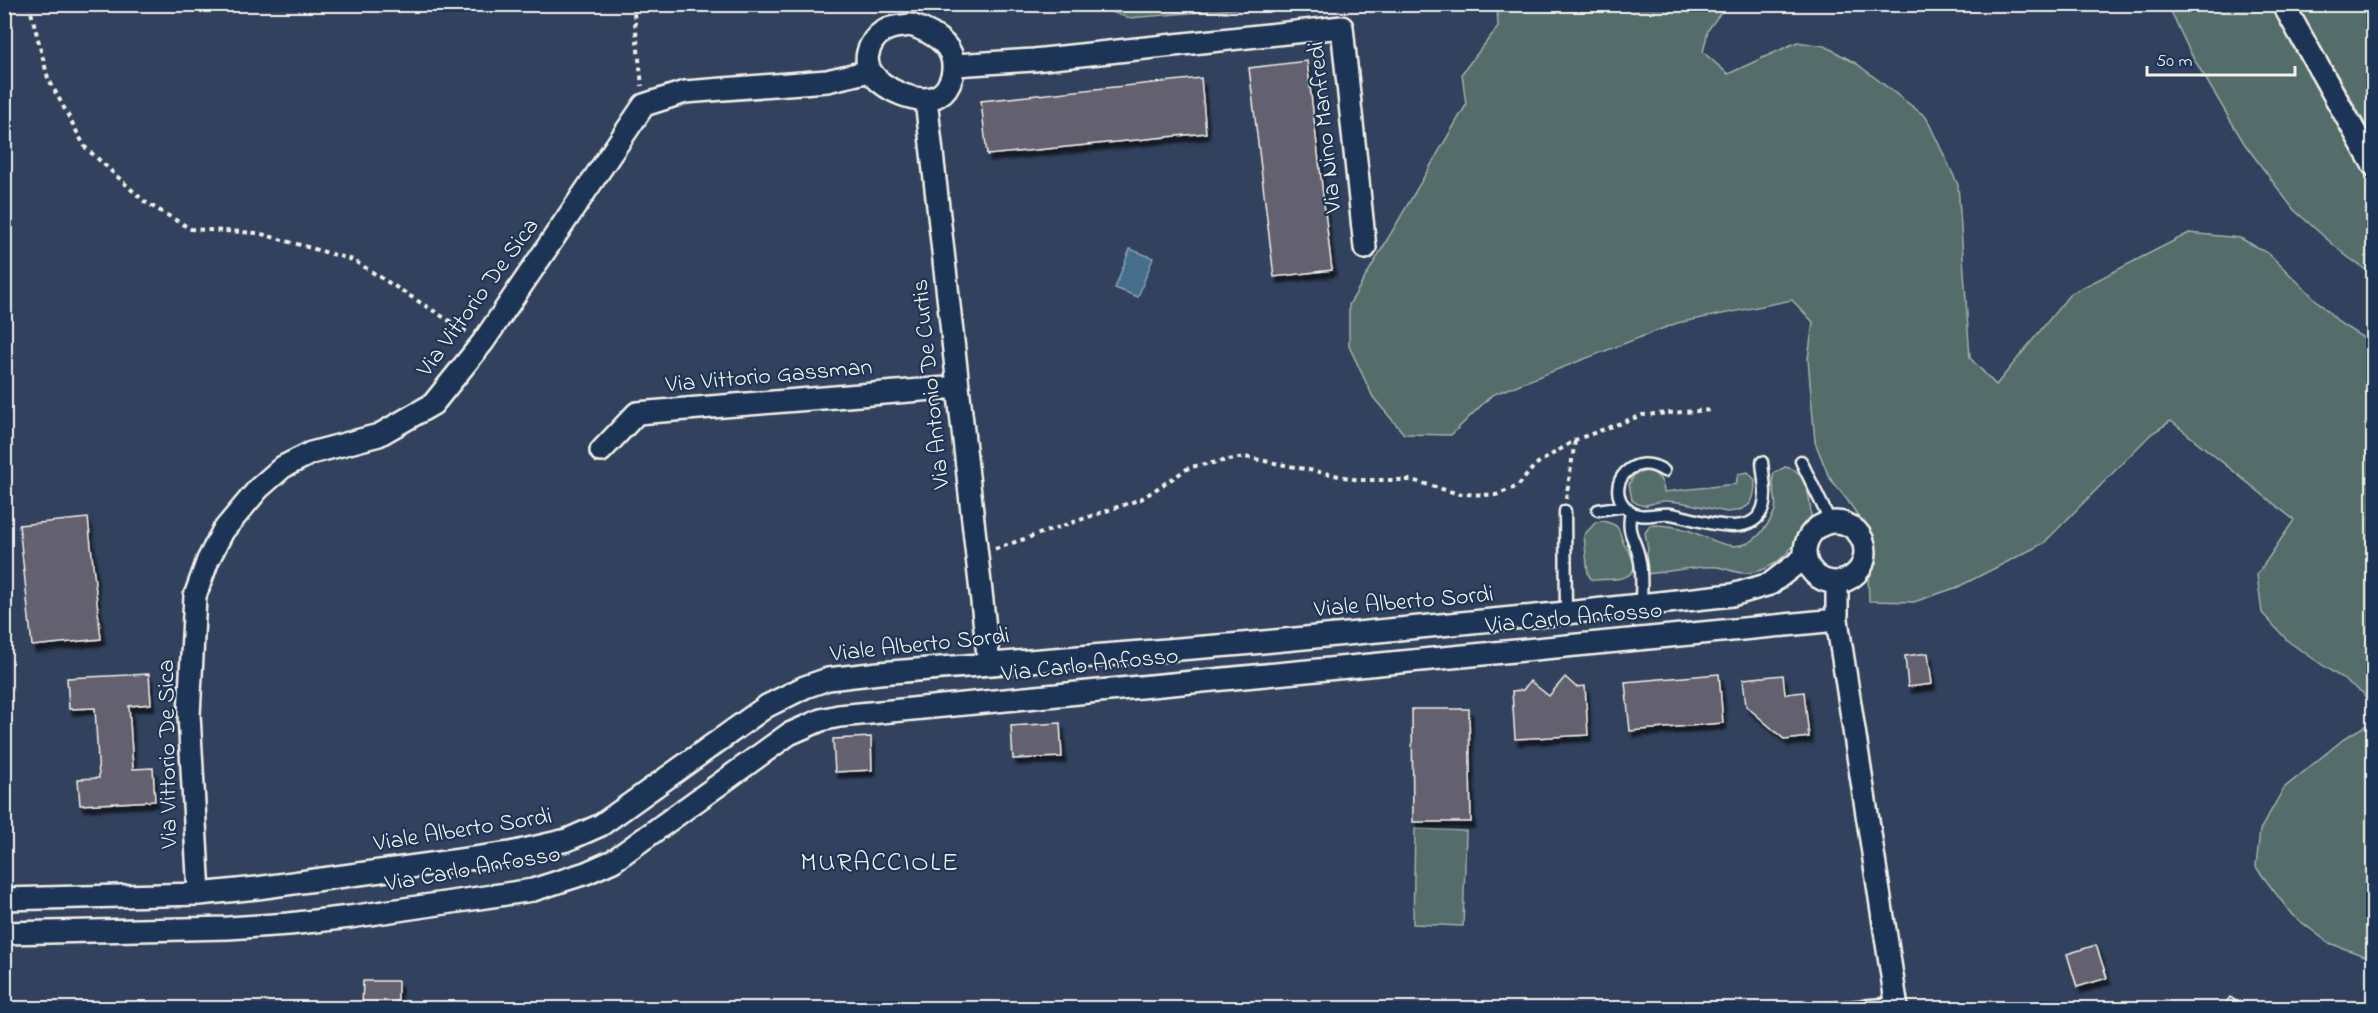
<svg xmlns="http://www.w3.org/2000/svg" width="2378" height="1013" viewBox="0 0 2378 1013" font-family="'Indie Flower',sans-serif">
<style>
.green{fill:#546d6a;stroke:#a4afa9;stroke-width:1.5}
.water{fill:#446d8c;stroke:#8aa2b1;stroke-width:1.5}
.building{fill:#64606f;stroke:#f4f1e8;stroke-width:1.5;filter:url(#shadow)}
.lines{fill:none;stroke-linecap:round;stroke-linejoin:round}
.lane-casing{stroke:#f4f1e8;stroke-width:15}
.street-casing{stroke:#f4f1e8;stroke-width:26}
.path{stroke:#f4f1e8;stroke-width:4;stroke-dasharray:4.5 4.5;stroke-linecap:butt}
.lane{stroke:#1d3557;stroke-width:10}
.street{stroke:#1d3557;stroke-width:21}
.labels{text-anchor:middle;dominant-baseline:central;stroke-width:4.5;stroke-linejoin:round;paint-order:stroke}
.street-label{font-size:24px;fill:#f4f1e8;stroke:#1d3557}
.quarter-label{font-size:27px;letter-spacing:1.5px;fill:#f4f1e8;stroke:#1d3557}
</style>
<defs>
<filter id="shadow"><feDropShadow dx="3.5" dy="6" stdDeviation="1.5" flood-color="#0009"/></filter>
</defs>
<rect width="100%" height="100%" fill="#32425e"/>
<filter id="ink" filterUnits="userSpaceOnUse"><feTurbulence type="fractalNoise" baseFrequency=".0167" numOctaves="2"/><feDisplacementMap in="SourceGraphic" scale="12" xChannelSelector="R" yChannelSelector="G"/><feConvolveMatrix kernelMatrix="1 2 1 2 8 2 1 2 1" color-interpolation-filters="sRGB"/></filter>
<g filter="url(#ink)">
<path class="green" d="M1091 5H1285L1129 18Z
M1497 5H1726L1708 30 1703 52 1728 74 1797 42 1825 46 1857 64 1926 117 1958 185 1970 358 1996 385 2070 294 2189 233 2240 238 2268 253 2341 324 2373 344V710L2363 693 2289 642 2262 613 2257 575 2294 520 2171 421 2151 434 2044 543 1958 587 1914 602 1869 601 1868 576 1873 538 1848 501 1829 477 1815 442 1808 359 1813 322 1792 300 1677 323 1492 395 1451 435 1404 434 1373 397 1349 346V305L1466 105 1462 73 1498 27Z
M2168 5H2276L2373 180V275L2345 255 2294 210 2244 143 2191 54Z
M2297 5H2373V137Z
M1785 467C1807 470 1810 497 1811 515 1800 543 1776 573 1744 573 1734 573 1726 568 1717 567 1700 565 1666 572 1647 574L1644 561 1648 550 1645 533 1650 525C1663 525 1675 526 1687 530 1712 538 1737 559 1760 534 1765 528 1773 518 1775 510 1778 498 1770 485 1774 473Z
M1647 471C1659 474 1663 481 1664 492L1736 484 1738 474 1748 472 1755 480C1755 502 1751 510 1727 512 1708 509 1682 500 1664 501 1650 502 1645 511 1632 500L1629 484 1635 474Z
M1604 521C1609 523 1613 523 1617 527 1621 532 1621 539 1624 544 1628 552 1641 563 1631 573 1624 581 1605 579 1595 580L1591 579 1588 574 1584 535 1596 522Z
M2373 721V959L2329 943 2292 915 2256 867 2260 830 2284 788 2346 737Z
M1415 829 1466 831 1463 926 1413 924Z"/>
<path class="water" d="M1130 249 1153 258 1138 297 1115 288Z"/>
<path class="building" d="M1307 61 1332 270 1274 277 1249 68Z
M1201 78 1206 133 987 155 981 101Z
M88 518 101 639 32 646 19 525Z
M1928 653 1932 684 1908 687 1905 656Z
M149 674 151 704 129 706 133 769 153 768 155 801 80 805 78 779 99 778 95 708 69 709 67 678Z
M1719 674 1723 723 1630 731 1625 682Z
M1783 675 1785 694 1804 692 1809 737 1785 740 1746 706 1743 679Z
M1565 677 1576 687 1585 686 1588 735 1515 739 1512 691 1523 690 1530 681 1549 696Z
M1412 709H1469L1471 822H1413Z
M1060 723 1062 757 1013 759 1011 726Z
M871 737 872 770 835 772 833 739Z
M2096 945 2107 978 2077 987 2067 954Z
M363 981H398V1008H362Z
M2230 997 2247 1008H2222Z"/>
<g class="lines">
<g class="lane-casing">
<path id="lane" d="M1801 461 1830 521
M1664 471C1635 450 1603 484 1626 508 1640 522 1654 512 1670 514 1699 518 1764 548 1765 494 1765 484 1763 473 1762 462
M1598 510 1624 506
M1565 511 1566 613
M1631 512C1626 534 1635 538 1639 557 1643 572 1641 590 1641 605
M1833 1008 1896 1003"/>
</g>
<g class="street-casing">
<path id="street" d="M2283 4 2374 166
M911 25C934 33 959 47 952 76 950 83 946 91 939 95 920 107 880 89 870 70 862 55 873 35 888 29 894 26 904 26 911 25Z
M955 65 1034 60 1342 27 1365 248
M926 99 989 664
M601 451 637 413 958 387
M1805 552a30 30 0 1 1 60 0a30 30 0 1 1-60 0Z
M1837 582V620
M199 894 189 715 195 596 208 560 223 531 259 488 283 467 311 453 379 435 433 404 483 342 644 105 685 92 827 81 870 71
M4 899 199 894 257 888 511 853 567 840 601 825 767 706 805 687 828 679 879 673 1242 644 1566 613 1732 595 1770 584 1805 557
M4 933 228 928 289 924 350 917 533 890 586 873 613 861 789 734 821 720 839 716 1837 620 1897 1008"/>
</g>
<path class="path" d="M29 4 48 78 85 147 145 202 191 229 258 233 353 260 467 332
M633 4 642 86
M1566 499 1575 441
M995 549 1141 499 1190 467 1245 457 1359 480H1412L1459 494 1496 495 1518 486 1535 465 1575 440 1642 415 1711 410"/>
<use href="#lane" class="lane"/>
<use href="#street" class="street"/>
</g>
</g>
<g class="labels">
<g class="street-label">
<text transform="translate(1326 127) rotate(-96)">Via Nino Manfredi</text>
<text transform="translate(479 298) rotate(-54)">Via Vittorio De Sica</text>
<text transform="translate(769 377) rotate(-5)">Via Vittorio Gassman</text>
<text transform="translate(932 384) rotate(-96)">Via Antonio De Curtis</text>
<text transform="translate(1404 603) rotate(-5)">Viale Alberto Sordi</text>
<text transform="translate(1574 619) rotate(-5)">Via Carlo Anfosso</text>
<text transform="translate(920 646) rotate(-6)">Viale Alberto Sordi</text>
<text transform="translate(1090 666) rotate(-6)">Via Carlo Anfosso</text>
<text transform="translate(169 754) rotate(-91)">Via Vittorio De Sica</text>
<text transform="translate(463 831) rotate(-9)">Viale Alberto Sordi</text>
<text transform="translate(473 870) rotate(-10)">Via Carlo Anfosso</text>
</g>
<g class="quarter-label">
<text x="880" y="863">MURACCIOLE</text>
</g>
</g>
<rect width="2378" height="1013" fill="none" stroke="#1d3557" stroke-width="24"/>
<rect x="12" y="12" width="2354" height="989" fill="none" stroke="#f4f1e8" stroke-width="2" filter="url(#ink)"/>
<path d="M2147 66v9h148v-9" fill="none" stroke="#f4f1e8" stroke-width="3"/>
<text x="2156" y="66" font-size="18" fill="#f4f1e8" stroke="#1d3557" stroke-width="4.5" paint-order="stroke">50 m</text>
</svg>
